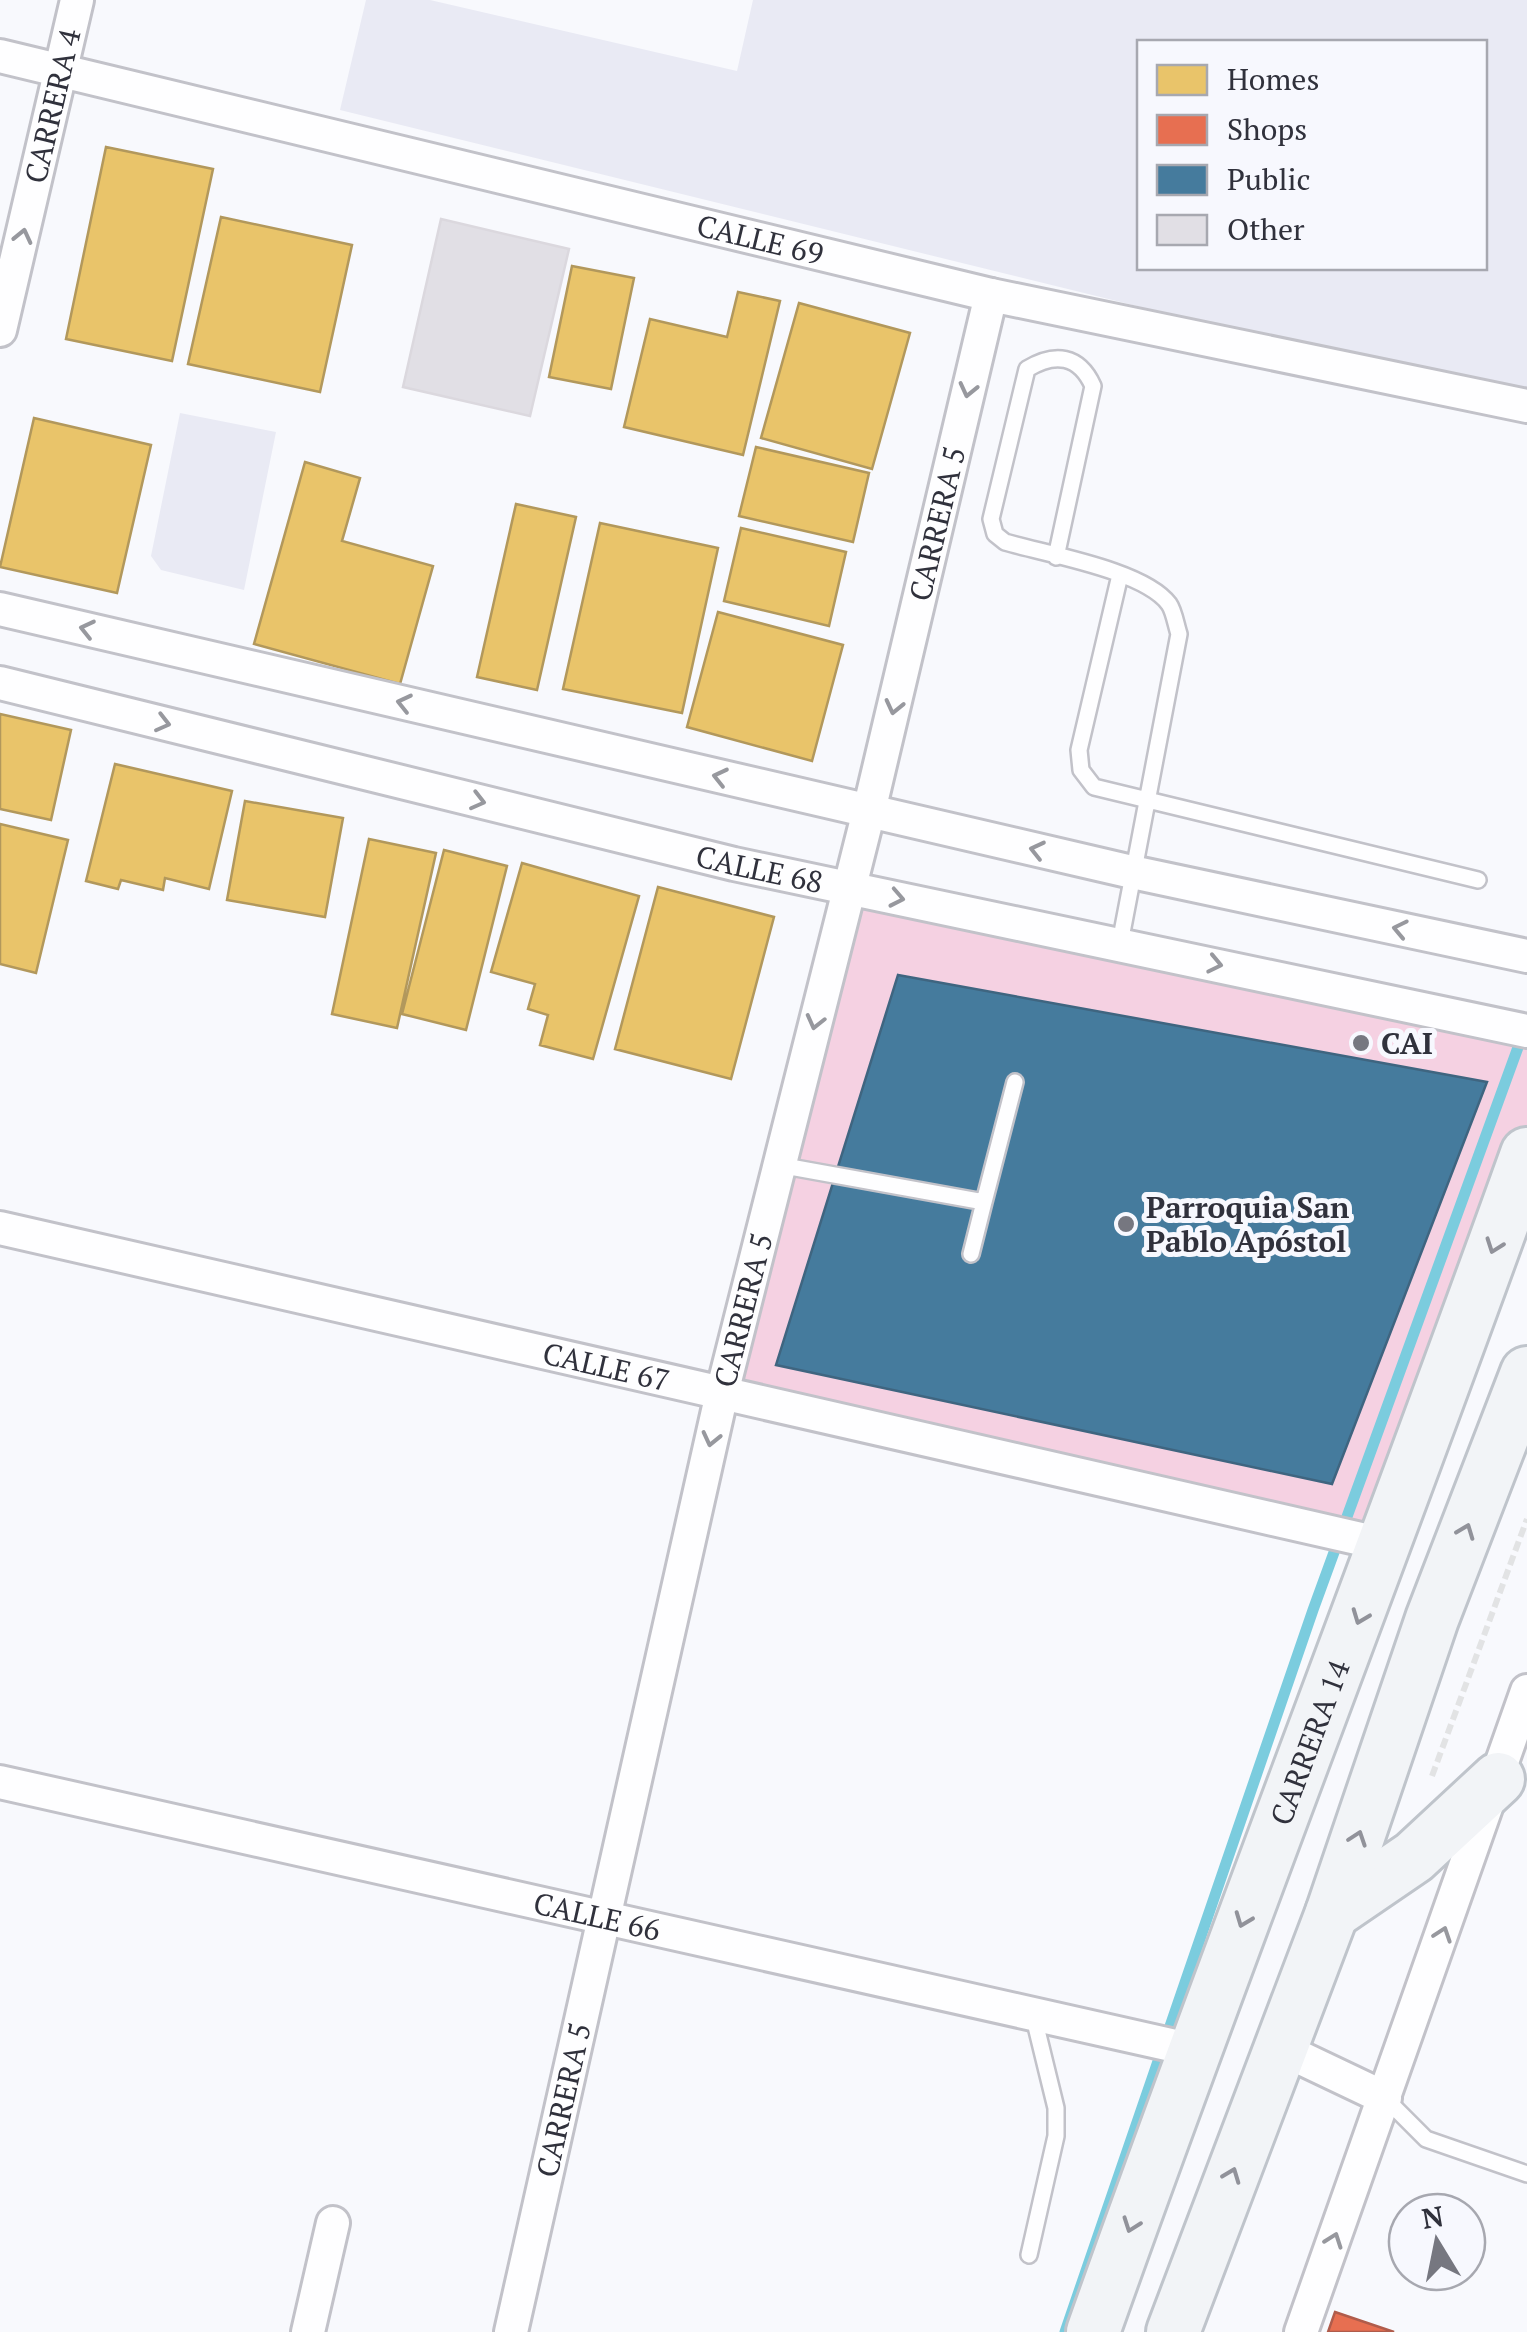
<svg xmlns="http://www.w3.org/2000/svg" width="1527" height="2332" viewBox="0 0 1527 2332" font-family="'PT Serif',serif">
<style>
.built{fill:#e9eaf4;fill-rule:evenodd}
.green{fill:#f5d1e2}
.homes{fill:#e9c46a;stroke:#b2985c;stroke-width:2.5}
.shops{fill:#e76f51;stroke:#b05c4b;stroke-width:2.5}
.public{fill:#457b9d;stroke:#3f6580;stroke-width:2.5}
.lines{fill:none;stroke-linecap:round;stroke-linejoin:round}
.stream{stroke:#7bccde;stroke-width:11}
.building{fill:#e1dfe5;stroke:#dbd8de;stroke-width:2.5}
.lane-casing{stroke:#c2c2c9;stroke-width:20}
.street-casing{stroke:#c2c2c9;stroke-width:38}
.primary-casing{stroke:#bfc4cb;stroke-width:58}
.path{stroke:#e2e3e4;stroke-width:6;stroke-dasharray:10 5;stroke-linecap:butt}
.lane{stroke:#fefeff;stroke-width:15}
.street{stroke:#fefeff;stroke-width:32}
.primary{stroke:#f2f4f7;stroke-width:52}
.oneway{stroke:#97989e}
.oneway2{stroke:#91929a}
.poi-dot{fill:#767780;stroke:#f7f8fe;stroke-width:4}
.labels{text-anchor:middle;dominant-baseline:central;stroke-width:10;stroke-linejoin:round;paint-order:stroke}
.street-label{font-size:30px;fill:#30313c;stroke:#f7f8fe}
.poi-label{font-size:30px;font-weight:bold;fill:#30313c;stroke:#f7f8fe;text-anchor:start}
</style>
<rect width="100%" height="100%" fill="#f8f9fd"/>
<path class="built" d="M366 0H430L737 71 753 0H1527V402L340 110ZM1140 42H1484V268H1140Z
M180 413 276 432 244 590 161 570 151 556Z"/>
<path class="green" d="M848 889 1527 1031V1154L1387 1545 722 1393Z"/>
<path class="homes" d="M106 147 213 169 172 361 66 339Z
M221 217 352 245 320 392 188 364Z
M572 266 634 278 611 389 549 377Z
M738 292 780 301 743 455 624 427 650 319 727 337Z
M799 303 910 333 872 469 761 438Z
M34 418 151 445 117 593 0 567Z
M756 447 869 473 853 542 739 516Z
M305 462 360 478 342 541 433 566 400 684 254 644Z
M516 504 576 517 537 690 477 677Z
M600 523 718 548 682 713 563 689Z
M741 528 846 552 829 626 724 601Z
M718 612 843 645 812 761 687 727Z
M0 714 71 730 51 820 0 809Z
M115 764 232 791 209 889 165 878 163 890 121 880 118 889 86 881Z
M245 801 343 818 325 917 227 900Z
M0 824 68 840 36 973 0 964Z
M369 839 436 853 397 1028 332 1014Z
M444 850 507 866 466 1030 402 1014Z
M522 863 639 896 593 1059 540 1045 548 1015 528 1009 535 984 491 972Z
M658 887 774 917 731 1079 615 1049Z"/>
<path class="shops" d="M1335 2312 1394 2332H1328Z"/>
<path class="public" d="M898 975 1487 1082 1332 1484 776 1365Z"/>
<g class="lines">
<path class="stream" d="M1065 2332 1313 1610 1524 1031"/>
</g>
<path class="building" d="M441 219 569 249 530 416 403 387Z"/>
<g class="lines">
<g class="lane-casing">
<path id="lane" d="M1056 557 1093 386C1079 355 1055 352 1027 369L991 519 995 534 1005 542C1045 554 1144 570 1169 604 1174 611 1176 625 1179 634L1120 943
M1120 575 1079 750 1081 770 1094 787 1478 880
M779 1165 984 1202 1015 1082
M971 1254 984 1202
M1385 2098 1426 2139 1527 2174
M1029 2255 1056 2136V2108L1033 2014"/>
</g>
<g class="street-casing">
<g id="street">
<path id="s1" d="M0 56 991 295 1527 406"/>
<path id="s2" d="M0 330 77 0"/>
<path d="M0 609 1132 872 1527 956"/>
<path id="s3" d="M0 683 734 864 1527 1031"/>
<path id="s4" d="M0 1228 1387 1545"/>
<path id="s5" d="M0 1782 1193 2050"/>
<path d="M1280 2048 1385 2098"/>
<path d="M308 2332 333 2223"/>
<path id="s6" d="M511 2332 722 1393 869 811 991 295"/>
<path d="M1301 2332 1527 1691"/>
</g>
</g>
<g class="primary-casing">
<g id="primary">
<path d="M1332 1913 1414 1857 1498 1779"/>
<path id="s7" d="M1093 2332C1233 1937 1386 1548 1527 1154"/>
<path d="M1173 2332 1332 1913 1432 1619 1527 1373"/>
</g>
</g>
<path class="path" d="M1432 1776 1527 1519"/>
<use href="#lane" class="lane"/>
<use href="#street" class="street"/>
<use href="#primary" class="primary"/>
</g>
<defs><path id="oneway-chevron" d="M-2-3.5L2.5 0L-2 3.5" fill="none" stroke-width="1.6" stroke-linecap="round" stroke-linejoin="round" transform="scale(2.5)"/></defs>
<g class="oneway">
<use href="#oneway-chevron" transform="translate(23 236) rotate(-77)"/>
<use href="#oneway-chevron" transform="translate(968 390) rotate(103)"/>
<use href="#oneway-chevron" transform="translate(87 629) rotate(-167)"/>
<use href="#oneway-chevron" transform="translate(404 703) rotate(-167)"/>
<use href="#oneway-chevron" transform="translate(894 707) rotate(103)"/>
<use href="#oneway-chevron" transform="translate(163 723) rotate(14)"/>
<use href="#oneway-chevron" transform="translate(720 777) rotate(-167)"/>
<use href="#oneway-chevron" transform="translate(478 801) rotate(14)"/>
<use href="#oneway-chevron" transform="translate(1037 850) rotate(-167)"/>
<use href="#oneway-chevron" transform="translate(897 898) rotate(11)"/>
<use href="#oneway-chevron" transform="translate(1400 929) rotate(-168)"/>
<use href="#oneway-chevron" transform="translate(1215 964) rotate(12)"/>
<use href="#oneway-chevron" transform="translate(815 1022) rotate(104)"/>
<use href="#oneway-chevron" transform="translate(711 1439) rotate(103)"/>
<use href="#oneway-chevron" transform="translate(1443 1934) rotate(-71)"/>
<use href="#oneway-chevron" transform="translate(1334 2240) rotate(-70)"/>
</g>
<g class="oneway2">
<use href="#oneway-chevron" transform="translate(1494 1246) rotate(110)"/>
<use href="#oneway-chevron" transform="translate(1466 1531) rotate(-69)"/>
<use href="#oneway-chevron" transform="translate(1360 1617) rotate(111)"/>
<use href="#oneway-chevron" transform="translate(1358 1838) rotate(-71)"/>
<use href="#oneway-chevron" transform="translate(1243 1920) rotate(111)"/>
<use href="#oneway-chevron" transform="translate(1232 2175) rotate(-69)"/>
<use href="#oneway-chevron" transform="translate(1131 2225) rotate(110)"/>
</g>
<g class="poi-dot">
<circle cx="1361" cy="1043" r="10"/>
<circle cx="1126" cy="1224" r="10"/>
</g>
<g class="labels">
<g class="street-label">
<text stroke="none"><textPath href="#s2" startOffset="230">CARRERA 4</textPath></text>
<text stroke="none"><textPath href="#s1" startOffset="782">CALLE 69</textPath></text>
<text stroke="none"><textPath href="#s6" startOffset="1858">CARRERA 5</textPath></text>
<text stroke="none"><textPath href="#s3" startOffset="782">CALLE 68</textPath></text>
<text stroke="none"><textPath href="#s6" startOffset="1048">CARRERA 5</textPath></text>
<text stroke="none"><textPath href="#s4" startOffset="622">CALLE 67</textPath></text>
<text stroke="none"><textPath href="#s7" startOffset="628">CARRERA 14</textPath></text>
<text stroke="none"><textPath href="#s5" startOffset="612">CALLE 66</textPath></text>
<text stroke="none"><textPath href="#s6" startOffset="238">CARRERA 5</textPath></text>
</g>
<g class="poi-label">
<text x="1381" y="1043">CAI</text>
<text x="1146" y="1207">Parroquia San<tspan x="1146" dy="34">Pablo Apóstol</tspan></text>
</g>
</g>
<rect x="1137" y="40" width="350" height="230" fill="#f7f8fe" stroke="#a7a8b0" stroke-width="2.5"/>
<rect x="1157" y="65" width="50" height="30" fill="#e9c46a" stroke="#a7a8b0" stroke-width="2.5"/>
<text x="1227" y="90" font-size="30" fill="#30313c">Homes</text>
<rect x="1157" y="115" width="50" height="30" fill="#e76f51" stroke="#a7a8b0" stroke-width="2.5"/>
<text x="1227" y="140" font-size="30" fill="#30313c">Shops</text>
<rect x="1157" y="165" width="50" height="30" fill="#457b9d" stroke="#a7a8b0" stroke-width="2.5"/>
<text x="1227" y="190" font-size="30" fill="#30313c">Public</text>
<rect x="1157" y="215" width="50" height="30" fill="#e1dfe5" stroke="#a7a8b0" stroke-width="2.5"/>
<text x="1227" y="240" font-size="30" fill="#30313c">Other</text>
<g transform="translate(1437 2242) rotate(350)"><circle r="48" fill="#f7f8fe" stroke="#a7a8b0" stroke-width="2.5"/>
<path d="M0-8L18 38L0 25L-18 38Z" fill="#767780"/>
<text y="-15" font-size="28" font-weight="bold" text-anchor="middle" fill="#30313c">N</text>
</g>
</svg>
